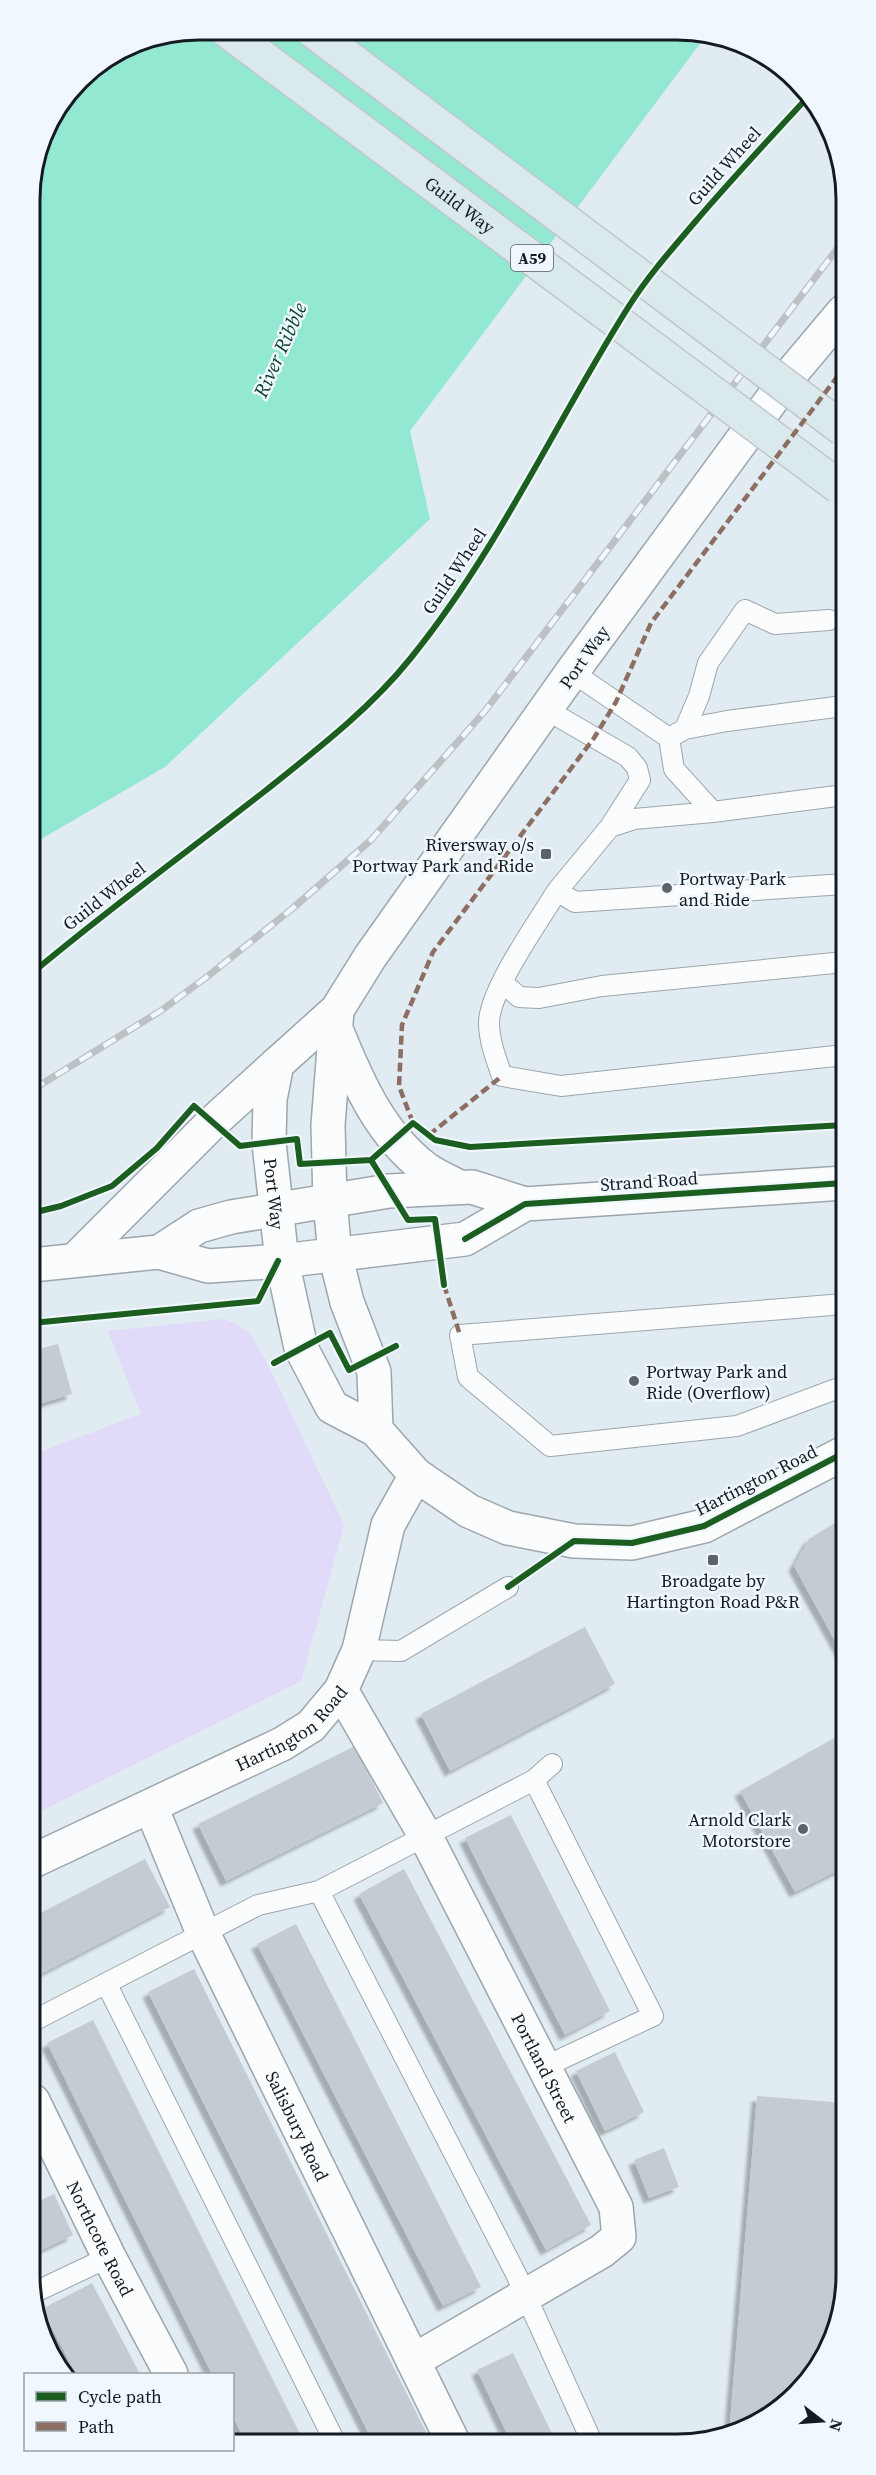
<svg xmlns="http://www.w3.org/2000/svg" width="876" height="2475" viewBox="0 0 876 2475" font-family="'Source Serif 4',serif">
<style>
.green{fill:#e1daf9}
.water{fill:#92e8d0}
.building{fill:#c5cbd2;filter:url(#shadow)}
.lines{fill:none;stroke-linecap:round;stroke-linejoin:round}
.service-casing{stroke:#9ea6ac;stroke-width:22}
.minor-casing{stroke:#9ea6ac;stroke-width:36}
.tertiary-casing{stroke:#9ea6ac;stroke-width:36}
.secondary-casing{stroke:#9ea6ac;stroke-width:36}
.service{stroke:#fafcfd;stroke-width:20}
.minor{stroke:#fafcfd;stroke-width:33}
.tertiary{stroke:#fafcfd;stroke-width:33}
.secondary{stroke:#fafcfd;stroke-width:33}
.rail-casing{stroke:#bec1c3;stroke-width:7}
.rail{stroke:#f0f8fd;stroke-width:4.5;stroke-dasharray:14;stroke-linecap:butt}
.trunk-bridge-casing{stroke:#c1c6c9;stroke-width:36;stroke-linecap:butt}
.trunk-bridge{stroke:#daeaec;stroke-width:33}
.quiet{stroke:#8d6e63;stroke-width:4.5;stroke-dasharray:9 4.5;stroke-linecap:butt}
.cycleway-casing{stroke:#f0f8fd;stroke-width:10}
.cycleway{stroke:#1b5e20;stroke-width:6}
.poi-dot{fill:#5c646a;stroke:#f0f8fd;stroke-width:2}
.labels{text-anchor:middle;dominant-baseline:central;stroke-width:5;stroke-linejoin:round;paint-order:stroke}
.shield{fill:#f0f8fd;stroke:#575e63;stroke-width:1.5}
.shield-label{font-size:16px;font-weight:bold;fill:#151c21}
.street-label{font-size:18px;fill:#151c21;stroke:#f0f8fd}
.poi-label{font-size:18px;fill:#151c21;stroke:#f0f8fd;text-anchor:end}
.water-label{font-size:20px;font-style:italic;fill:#063e2f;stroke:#f0f8fd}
.rim{fill:none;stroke:#151c21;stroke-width:3}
</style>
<defs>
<filter id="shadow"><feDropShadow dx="-5.5" dy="5.5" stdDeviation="1.5" flood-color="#0004"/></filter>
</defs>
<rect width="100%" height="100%" fill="#e0ebf2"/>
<path class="green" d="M225 1319 236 1324 250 1334 269 1367 344 1525 301 1681 33 1815 32 1455 141 1414 108 1331Z"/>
<path class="water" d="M200 30 708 33 410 431 430 519 165 767 31 845 30 188 47 125 87 72 135 43Z"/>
<path class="building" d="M58 1344 72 1394 32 1406V1351Z
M845 1517V1659L794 1566 809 1539Z
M585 1627 615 1684 450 1771 421 1714Z
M845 1732V1867L795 1892 740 1791Z
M355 1746 383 1803 226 1881 198 1824Z
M511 1815 610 2011 565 2035 465 1838Z
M145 1859 170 1907 33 1978V1917Z
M404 1869 591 2225 546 2250 359 1894Z
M296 1924 481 2287 443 2306 257 1944Z
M194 1969 431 2442H373L148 1992Z
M93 2020 304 2442H246L232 2415V2374H212L47 2043Z
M615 2052 644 2112 605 2131 576 2071Z
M757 2096 845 2103 846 2286 833 2340 804 2387 762 2422 729 2435Z
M664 2148 679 2187 649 2198 634 2160Z
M54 2194 73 2235 33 2254V2204Z
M92 2283 140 2374H76L42 2309Z
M513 2353 556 2442H511L477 2370Z"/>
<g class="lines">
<g class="service-casing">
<path id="service" d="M572 672 669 738 674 769 713 812 844 795
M547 710 628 757 637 768 640 780 610 827 557 891 575 902 844 884
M685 729 699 696 708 663 745 610 775 624 829 620
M676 734 685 729 727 721 843 706
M610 827 634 819 713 812
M557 891C539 921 490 989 489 1022 489 1041 496 1059 502 1076L561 1086 844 1055
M502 982 519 997 539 998 602 986 844 962
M844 1304 460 1335 468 1377 550 1446 737 1426 844 1386
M359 1650 401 1651 508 1587
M534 1780 653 2016 544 2067
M319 1891 516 2274 592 2442
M106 1983 335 2442
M33 2021 258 1905 319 1891 534 1780 552 1764
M33 2293 109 2257"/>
</g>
<g class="minor-casing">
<g id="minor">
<path id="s1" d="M341 1690 426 1837 616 2207 619 2237 602 2251 413 2361"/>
<path id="s2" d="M151 1807 203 1933 453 2442"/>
<path id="s3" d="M33 1861 282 1744 311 1726 341 1690 359 1650 388 1525 416 1475"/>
<path id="s4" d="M33 2101 109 2257 171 2374"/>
</g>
</g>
<g class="tertiary-casing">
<g id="tertiary">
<path id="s5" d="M843 312 790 375 572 672 370 957 337 1010 277 1064 270 1099 269 1143 282 1261 301 1348 332 1407 376 1430 416 1475 469 1511 508 1528 574 1541 632 1543 704 1526 844 1453"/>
<path d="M337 1010 328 1125 330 1202 335 1254 347 1302 374 1372 376 1430"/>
<path d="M338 1034C359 1085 381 1135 426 1169 436 1176 448 1181 459 1187"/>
<path d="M75 1260 212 1123 277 1064"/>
</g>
</g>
<g class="secondary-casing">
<path id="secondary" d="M159 1252 199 1226 231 1217 389 1191 472 1187 525 1204 844 1183
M32 1265 159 1252 208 1266 282 1261 465 1239 525 1204"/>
</g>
<use href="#service" class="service"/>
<use href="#minor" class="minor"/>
<use href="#tertiary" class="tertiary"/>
<use href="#secondary" class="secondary"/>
<g class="rail-casing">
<path id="rail" d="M32 1090 162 1010 208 976 293 908 371 840 485 711 843 241"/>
</g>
<use href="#rail" class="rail"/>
<g class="trunk-bridge-casing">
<g id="trunk-bridge">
<path id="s6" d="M226 30 839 487"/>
<path d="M313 31 843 429"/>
</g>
</g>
<use href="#trunk-bridge" class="trunk-bridge"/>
<path class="quiet" d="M413 1123 399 1086 402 1025 433 952 594 738 616 702 651 623 843 369
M429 1135 502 1076
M444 1285 460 1335"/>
<g class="cycleway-casing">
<path id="cycleway" d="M31 974C107 910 187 852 265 791 315 751 369 710 410 659 498 551 555 423 629 306 648 276 672 249 695 222 731 180 769 139 806 99
M371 1160 408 1220 435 1219 444 1285
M32 1213 61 1206 112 1186 157 1148 194 1106 240 1146 297 1139 300 1164 371 1160 413 1123 435 1140 470 1147 844 1125
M465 1239 525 1204 844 1183
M32 1323 258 1301 278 1261
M274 1363 330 1333 349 1370 396 1346
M508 1587 574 1541 632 1543 704 1526 844 1453"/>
</g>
<use href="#cycleway" class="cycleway"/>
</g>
<g class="poi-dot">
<rect x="540" y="848" width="12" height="12" rx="3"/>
<circle cx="667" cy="888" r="6"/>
<circle cx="634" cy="1381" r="6"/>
<rect x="707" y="1554" width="12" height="12" rx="3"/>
<circle cx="803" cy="1829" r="6"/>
</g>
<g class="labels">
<rect class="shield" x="511" y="245" width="42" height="26" rx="4.5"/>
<g class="shield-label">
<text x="532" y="258">A59</text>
</g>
<g class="street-label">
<text transform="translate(724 166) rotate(-48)">Guild Wheel</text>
<text stroke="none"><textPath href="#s6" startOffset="292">Guild Way</textPath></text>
<text transform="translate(454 571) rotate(-56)">Guild Wheel</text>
<text transform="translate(584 657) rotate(-55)">Port Way</text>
<text transform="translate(104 896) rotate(-38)">Guild Wheel</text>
<text transform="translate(649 1181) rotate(-4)">Strand Road</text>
<text stroke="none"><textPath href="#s5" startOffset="1074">Port Way</textPath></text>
<text transform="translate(756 1480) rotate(-27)">Hartington Road</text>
<text stroke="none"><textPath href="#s3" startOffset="292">Hartington Road</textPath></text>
<text stroke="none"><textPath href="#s1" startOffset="429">Portland Street</textPath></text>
<text stroke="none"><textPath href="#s2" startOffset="351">Salisbury Road</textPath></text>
<text stroke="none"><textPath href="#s4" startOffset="153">Northcote Road</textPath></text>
</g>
<g class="poi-label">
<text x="534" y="844">Riversway o/s<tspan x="534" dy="21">Portway Park and Ride</tspan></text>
<text x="679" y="878" text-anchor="start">Portway Park<tspan x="679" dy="21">and Ride</tspan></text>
<text x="646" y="1371" text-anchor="start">Portway Park and<tspan x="646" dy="21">Ride (Overflow)</tspan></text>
<text x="713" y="1580" text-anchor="middle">Broadgate by<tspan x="713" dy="21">Hartington Road P&amp;R</tspan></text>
<text x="791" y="1819">Arnold Clark<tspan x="791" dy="21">Motorstore</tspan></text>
</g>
<g class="water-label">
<text transform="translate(280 350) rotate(-66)">River Ribble</text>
</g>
</g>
<path d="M0 0H876V2475H0ZM199 40H677A159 159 0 0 1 836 199V2275A159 159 0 0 1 677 2434H199A159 159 0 0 1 40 2275V199A159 159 0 0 1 199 40Z" fill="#f0f8fd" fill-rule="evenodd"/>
<path class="rim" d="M199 40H677A159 159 0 0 1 836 199V2275A159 159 0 0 1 677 2434H199A159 159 0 0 1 40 2275V199A159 159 0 0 1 199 40Z"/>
<rect x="24" y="2373" width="210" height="78" fill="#f0f8fd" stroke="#98a0a5" stroke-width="1.5"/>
<rect x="36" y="2392" width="30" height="9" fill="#1b5e20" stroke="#98a0a5" stroke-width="1.5"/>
<text x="78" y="2403" font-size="18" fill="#151c21">Cycle path</text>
<rect x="36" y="2422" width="30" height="9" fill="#8d6e63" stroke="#98a0a5" stroke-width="1.5"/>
<text x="78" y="2433" font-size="18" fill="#151c21">Path</text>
<g transform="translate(822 2421) rotate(107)" stroke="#f0f8fd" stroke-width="4.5" paint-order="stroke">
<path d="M0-4.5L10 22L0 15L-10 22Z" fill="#151c21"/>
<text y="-9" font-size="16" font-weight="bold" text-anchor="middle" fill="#151c21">N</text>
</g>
</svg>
